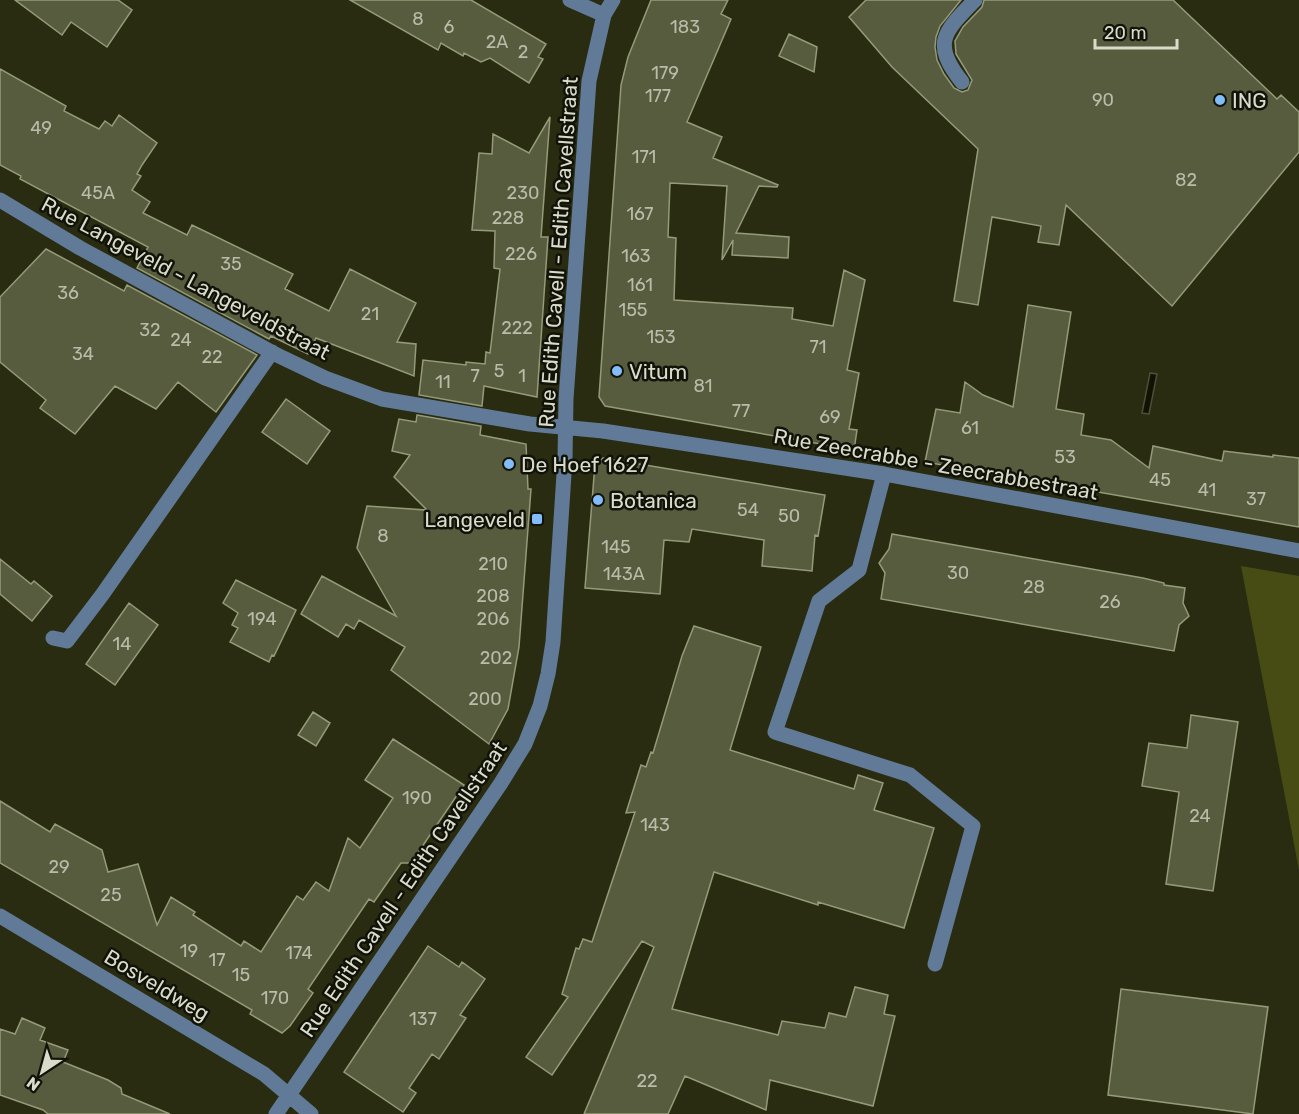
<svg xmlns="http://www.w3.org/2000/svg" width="1299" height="1114" viewBox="0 0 1299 1114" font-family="Rubik,sans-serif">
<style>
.green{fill:#464c14}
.water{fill:#111300;stroke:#4d4f3d;stroke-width:1.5}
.building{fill:#585c3f;stroke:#959a7a;stroke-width:1.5}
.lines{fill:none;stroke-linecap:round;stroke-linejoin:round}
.minor{stroke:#607a97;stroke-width:15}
.poi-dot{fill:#83bcfb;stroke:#121308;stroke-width:2}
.labels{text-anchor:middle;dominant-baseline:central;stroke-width:5;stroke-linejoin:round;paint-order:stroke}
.number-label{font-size:18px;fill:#b9bca8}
.poi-label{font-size:21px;fill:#d9dccb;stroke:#121308;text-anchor:start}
.street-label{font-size:21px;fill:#d9dccb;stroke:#121308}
</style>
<rect width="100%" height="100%" fill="#292c10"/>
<path class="green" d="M1241 566 1299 576V870Z"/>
<path class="water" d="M1150 373 1157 374 1149 414 1142 413Z"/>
<path class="building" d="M15 0H118L132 10 107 47 71 22 62 35Z
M350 0H471L546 44 538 57 543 59 529 83 490 58 481 62 464 53 463 56 441 43 438 50Z
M651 0H728L721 14 731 19 687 122 722 137 713 158 778 185 777 187 759 186 736 233 789 237 788 258 732 255 733 240 722 260 727 186 670 183 668 237 676 238 674 300 793 308 792 319 833 326 844 270 865 280 847 370 859 373 849 429 857 430 854 450 605 406 599 397 621 85 628 57Z
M866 0H961L940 26 936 37 935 47 937 60 944 74 954 88 962 92 968 90 972 80 956 54 955 41 963 27 982 7 984 0H1173L1277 99 1281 95 1299 112V152L1172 306 1066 205 1059 245 1038 242 1041 226 992 217 978 305 954 301 978 149 892 67 849 17Z
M789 34 817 47 814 72 779 56Z
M0 69 66 106 64 111 99 129 105 121 112 126 119 115 157 143 142 165 137 174 141 176 132 190 150 202 143 213 187 235 192 225 293 274 285 289 329 311 350 269 416 303 397 342 416 344 414 376 316 338 308 354 271 336 269 339 137 268 148 247 20 179 21 176 0 165Z
M550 117 541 237H548L537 397 484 386 482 406 419 395 423 360 466 365V362L485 364 486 352 490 353 500 269 494 268 495 231 472 230 479 153 492 154 493 134 529 153Z
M46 249 124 291 127 285 257 355 216 412 178 382 156 409 115 386 75 434 40 408 46 400 0 362V297Z
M1028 305 1071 312 1056 409 1084 414 1081 435 1111 440 1149 468 1153 446 1222 461 1224 451 1273 457V455L1299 458V527L925 462 936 409 960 413 965 382 983 395 1013 407Z
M286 399 330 431 307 464 262 432Z
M417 415 481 426 480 435 526 444 528 489H531L519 647 508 709 489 744 391 670 405 647 359 620 354 629 346 624 338 637 301 614 322 576 396 616 357 548 367 506 427 510 394 477 410 455 392 451 399 419 416 422Z
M603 458 825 495 818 536 815 535 812 571 762 566 764 540 692 529 689 542 664 540 660 594 585 588 595 464Z
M892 534 1143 578 1164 583V585L1185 588 1183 603 1189 616 1179 625 1174 651 881 599 885 573 879 563 889 549Z
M0 559 31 584 34 581 52 596 32 621 0 594Z
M236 580 296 610 274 656 272 655 269 662 230 642 238 628 232 625 238 613 223 603Z
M129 603 158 625 115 685 86 664Z
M694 626 761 647 730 750 854 789 858 775 883 783 874 810 934 828 904 928 818 902V905L714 872 672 1009 778 1035 782 1021 825 1028 829 1013 846 1017 855 987 888 995 884 1014 895 1016 873 1106 770 1080 766 1110 685 1076 668 1114H584L654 947 642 941 552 1075 526 1057 568 997 562 994 576 948 579 949 583 939 592 942 635 812 626 813 641 765 646 767 651 752 653 753 682 656Z
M313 712 330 723 316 746 298 735Z
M1191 715 1238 722 1213 891 1166 884 1179 792 1142 786 1149 743 1187 748Z
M393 739 464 785 411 863H401L374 902 369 899 308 989 313 993 290 1026 282 1033 250 1014 252 1010 0 863V801L50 832 55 824 102 850 108 872 138 864 157 925 171 897 195 912 193 915 241 946 244 941 261 952 297 896 303 900 316 882 329 891 348 838 360 848 393 798 365 780Z
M428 946 459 967 462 962 485 979 460 1015 466 1018 439 1059 432 1054 409 1088 416 1093 403 1112 344 1072Z
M1121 989 1268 1007 1253 1114 1108 1095Z
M22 1018 45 1028 40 1040 68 1050 63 1062 108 1080 121 1088 122 1094 170 1114H48L43 1110 0 1095V1029L15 1034Z"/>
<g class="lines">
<path class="minor" d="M570 0 604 15
M962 82C931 43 944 32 975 0
M0 200 80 248 277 355 325 378 382 399 530 424 603 431 884 474 1299 551
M884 474 859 570 819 601 775 732 910 775 973 826 935 964
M53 638 67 641 102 595 272 352
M0 916 264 1074 311 1114
M276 1114 501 783 525 744 540 706 548 674 553 642 565 459 566 399 589 81 604 15 613 0"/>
</g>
<g class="poi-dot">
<circle cx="1220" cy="100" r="6"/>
<circle cx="617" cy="371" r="6"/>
<circle cx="509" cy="464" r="6"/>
<circle cx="598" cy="500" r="6"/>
<rect x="531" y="513" width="12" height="12" rx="3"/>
</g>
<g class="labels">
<g class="number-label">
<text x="418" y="19">8</text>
<text x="449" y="27">6</text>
<text x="685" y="27">183</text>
<text x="497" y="42">2A</text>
<text x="523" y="52">2</text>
<text x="665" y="73">179</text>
<text x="658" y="96">177</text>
<text x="1103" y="100">90</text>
<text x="41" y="128">49</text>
<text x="644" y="157">171</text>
<text x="1186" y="180">82</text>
<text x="98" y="193">45A</text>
<text x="523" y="193">230</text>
<text x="640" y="214">167</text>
<text x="508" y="218">228</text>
<text x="521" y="254">226</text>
<text x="636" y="256">163</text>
<text x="231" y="264">35</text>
<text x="640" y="285">161</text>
<text x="68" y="293">36</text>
<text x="633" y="310">155</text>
<text x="370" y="314">21</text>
<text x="517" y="328">222</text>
<text x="150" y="330">32</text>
<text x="661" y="337">153</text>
<text x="181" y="340">24</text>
<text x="818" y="347">71</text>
<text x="83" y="354">34</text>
<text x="212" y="357">22</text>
<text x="499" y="371">5</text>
<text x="475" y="376">7</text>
<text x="522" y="376">1</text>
<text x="443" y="382">11</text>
<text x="703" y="386">81</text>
<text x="741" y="411">77</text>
<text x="830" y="417">69</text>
<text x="970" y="428">61</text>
<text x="1065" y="457">53</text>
<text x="1160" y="480">45</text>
<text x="1207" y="490">41</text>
<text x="1256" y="499">37</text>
<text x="748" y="510">54</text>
<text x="789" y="516">50</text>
<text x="383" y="536">8</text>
<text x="616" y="547">145</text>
<text x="493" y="564">210</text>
<text x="958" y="573">30</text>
<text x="624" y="574">143A</text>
<text x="1034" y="587">28</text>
<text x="493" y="596">208</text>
<text x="1110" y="602">26</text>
<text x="262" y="619">194</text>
<text x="493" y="619">206</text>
<text x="122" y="644">14</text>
<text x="496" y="658">202</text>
<text x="485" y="699">200</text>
<text x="417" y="798">190</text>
<text x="1200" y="816">24</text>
<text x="655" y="825">143</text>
<text x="59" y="867">29</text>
<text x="111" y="895">25</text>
<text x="189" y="951">19</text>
<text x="299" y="953">174</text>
<text x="217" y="960">17</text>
<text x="241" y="975">15</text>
<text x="275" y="998">170</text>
<text x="423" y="1019">137</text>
<text x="647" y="1081">22</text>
</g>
<g class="poi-label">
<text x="1232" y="100">ING</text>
<text x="629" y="371">Vitum</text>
<text x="521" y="464">De Hoef 1627</text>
<text x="610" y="500">Botanica</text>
<text x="525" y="519" text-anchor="end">Langeveld</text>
</g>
<g class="street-label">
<text transform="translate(558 252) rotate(-86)">Rue Edith Cavell - Edith Cavellstraat</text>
<text transform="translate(186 278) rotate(28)">Rue Langeveld - Langeveldstraat</text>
<text transform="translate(936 464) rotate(10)">Rue Zeecrabbe - Zeecrabbestraat</text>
<text transform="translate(403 889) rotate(-56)">Rue Edith Cavell - Edith Cavellstraat</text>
<text transform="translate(157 985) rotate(31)">Bosveldweg</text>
</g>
</g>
<g transform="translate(42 1072) rotate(216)" stroke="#121308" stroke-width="4.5" paint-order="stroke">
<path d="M0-4.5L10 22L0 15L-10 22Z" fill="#d9dccb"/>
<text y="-9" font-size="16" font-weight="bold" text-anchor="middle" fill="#d9dccb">N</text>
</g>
<path d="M1095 39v9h82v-9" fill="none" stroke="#d9dccb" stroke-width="3"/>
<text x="1104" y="39" font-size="18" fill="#d9dccb" stroke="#121308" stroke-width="4.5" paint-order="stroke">20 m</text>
</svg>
